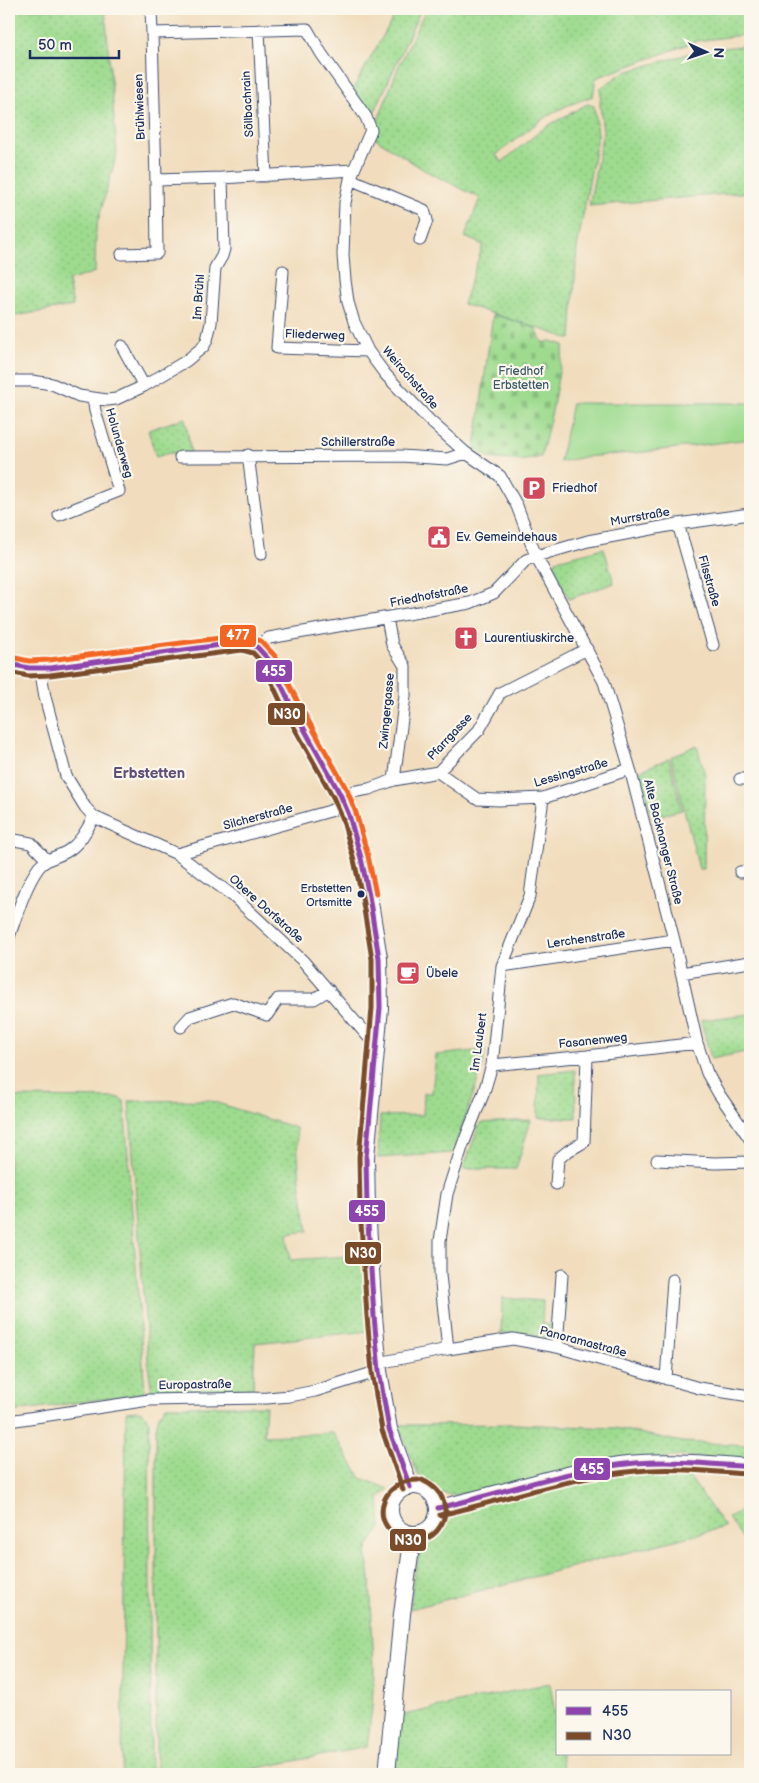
<svg xmlns="http://www.w3.org/2000/svg" width="759" height="1783" viewBox="0 0 759 1783" font-family="'Balsamiq Sans',sans-serif">
<style>
.grass{fill:url(#grass-dots);stroke:#5c8576}
.cemetery{fill:url(#cemetery-stones);stroke:#5c8576}
.green{fill:#9edb8f;stroke:#5c8576}
.lines{fill:none;stroke-linecap:round;stroke-linejoin:round}
.street-casing{stroke:#3b496c;stroke-width:13}
.secondary-casing{stroke:#3b496c;stroke-width:18}
.street{stroke:#fff;stroke-width:11}
.secondary{stroke:#fff;stroke-width:16}
.bus-1-casing{stroke:#fbf7ec;stroke-width:9}
.bus-2-casing{stroke:#fbf7ec;stroke-width:9}
.bus-3-casing{stroke:#fbf7ec;stroke-width:9}
.bus-1{stroke:#8e44ad;stroke-width:5}
.bus-2{stroke:#7a4b2a;stroke-width:5}
.bus-3{stroke:#f26522;stroke-width:5}
.bus-dot{fill:#1b2f5e;stroke:#fbf7ec;stroke-width:2}
.labels{text-anchor:middle;dominant-baseline:central;stroke-width:4.5;stroke-linejoin:round;paint-order:stroke}
.bus-label{font-size:11px;fill:#1b2f5e;stroke:#fbf7ec;text-anchor:end}
.street-label{font-size:12px;fill:#1b2f5e;stroke:#fbf7ec}
.park-label{font-size:12px;fill:#3c5a6a;stroke:#fbf7ec}
.poi-label{font-size:12px;fill:#1b2f5e;stroke:#fbf7ec;text-anchor:start}
.quarter-label{font-size:15px;font-weight:bold;fill:#5f5078;stroke:#fbf7ec}
.line-badge{stroke:#fbf7ec;stroke-width:2}
.badge-label{font-size:14px;text-anchor:middle;font-weight:bold;fill:#fff}
</style>
<defs>
<pattern id="grass-dots" width="8" height="8" patternUnits="userSpaceOnUse" patternTransform="scale(1.25)"><rect width="8" height="8" fill="#9edb8f"/><path d="M2 2h.1M6 6h.1" fill="none" stroke="#88bc7e" stroke-width="1.8" stroke-linecap="round"/></pattern>
<pattern id="cemetery-stones" width="16" height="16" patternUnits="userSpaceOnUse" patternTransform="scale(1.25)"><rect width="16" height="16" fill="#9edb8f"/><path d="M2 7V4a2 2 0 0 1 4 0v3zM10 15v-3a2 2 0 0 1 4 0v3z" fill="#88bc7e"/></pattern>
</defs>
<rect width="100%" height="100%" fill="#fbf7ec"/>
<filter id="ink" filterUnits="userSpaceOnUse"><feTurbulence type="fractalNoise" baseFrequency=".02" numOctaves="2"/><feDisplacementMap in="SourceGraphic" scale="10" xChannelSelector="R" yChannelSelector="G"/><feConvolveMatrix kernelMatrix="1 2 1 2 8 2 1 2 1" color-interpolation-filters="sRGB"/></filter>
<filter id="wash" filterUnits="userSpaceOnUse"><feTurbulence type="fractalNoise" baseFrequency=".0096" numOctaves="4" result="noise"/><feDisplacementMap in="SourceGraphic" scale="20" xChannelSelector="R" yChannelSelector="G"/><feGaussianBlur stdDeviation="1.12" result="paint"/><feColorMatrix in="noise" values="0 0 0 0 0 0 0 0 0 0 0 0 0 0 0 0 0 1.4 0 .05"/><feComposite in="paint" operator="in"/></filter>
<g filter="url(#wash)">
<rect width="100%" height="100%" fill="#f1ddbd"/>
<path class="grass" d="M9 9H105L117 153 96 228 95 272 68 281 73 306 9 317Z
M398 9H421L375 111H367L353 89Z
M426 9H750V34L697 41 596 78 593 96 566 106 541 120 496 155 502 162 544 128 587 104 594 106 598 134 577 248 571 339 463 304 483 245 465 237 480 198 424 170 372 136 398 68Z
M749 45 750 192 589 206 603 132 600 105 601 88 622 73 698 51Z
M185 418 191 453H169L156 457 148 430Z
M604 548 614 583 569 599 553 567 557 560Z
M697 745 705 775 704 869H699L671 757Z
M669 758 682 810 652 817 640 771Z
M750 1014V1051L711 1059 701 1020Z
M485 1050 483 1065 453 1153 378 1158 380 1116 423 1115 424 1093H432L436 1055Z
M575 1070 576 1118H538L539 1074Z
M9 1097 119 1098 124 1101 145 1393 9 1412Z
M208 1100 296 1128 300 1181 308 1231 287 1234 290 1260 364 1255 369 1331 255 1343 253 1389 152 1392 149 1372 129 1101Z
M531 1120 516 1169H463L480 1123Z
M502 1298 543 1301 542 1324 551 1325 548 1337 545 1338 515 1333 501 1334Z
M166 1406H266L264 1436 333 1433 361 1478 389 1489 379 1498 381 1528 368 1546 366 1553 370 1577 374 1670 372 1707 367 1747 226 1774H156V1428L159 1415Z
M136 1411 143 1412 149 1422 151 1774H122L126 1412Z
M514 1424 615 1428 682 1442 750 1445V1461L679 1456 454 1495 444 1494 419 1477 399 1427 401 1425H406Z
M683 1468 725 1527 410 1609 414 1575 421 1548 425 1540 435 1533 450 1516 477 1505 619 1470Z
M750 1505V1548L728 1518Z
M550 1683 558 1734V1754H561L564 1774H393L399 1716Z"/>
<path class="cemetery" d="M493 314 535 328 543 343 550 341 564 345 552 411 541 457 520 461 489 458 475 448Z"/>
<path class="green" d="M572 403H750V439L644 452 584 457 560 462Z"/>
</g>
<g filter="url(#ink)">
<g class="lines">
<g class="street-casing">
<path id="street" d="M151 9 152 33
M259 30 266 176
M353 170 222 178 156 180 152 33 307 29 321 53 366 117 371 130 350 179 345 203 343 255 345 280 348 302 354 322 368 351 385 374 429 420 466 453 500 476 517 506 536 556 604 682 630 769 674 940 697 1043 707 1073 719 1094 750 1139
M350 179 424 210 427 220 420 240
M122 254 157 253 156 180
M283 271 277 348 368 351
M122 346 144 386
M9 381H32L52 384 79 396 107 400 116 399 144 386 186 361 203 347 207 340 211 323 215 268 222 256 224 249 222 178
M248 455 261 554
M180 457 401 456 447 459 466 453
M59 515 119 491 95 411 93 398
M678 524 713 645
M387 618 392 645 405 666V696L394 780
M257 647 269 638 470 603 494 593 526 560 536 556 588 541 678 524 750 514
M40 668 45 697 66 776 85 807 94 817 177 854 233 896 303 961 377 1047
M438 772 477 799 499 800 543 798 630 769
M740 779H750
M340 794 369 789 394 780 438 772 479 730 500 693 587 649
M9 839 31 843 47 860
M177 854 330 811 345 804
M740 872 750 871
M9 937C17 914 25 886 39 867 47 857 60 857 69 850 81 842 87 829 94 817
M502 966 674 940
M681 973 750 962
M181 1027 190 1017 233 1003 267 1015 278 999H314L329 990
M492 1065 587 1056 697 1043
M657 1160 715 1163 750 1162
M556 1184 558 1159 568 1151 584 1142 587 1056
M557 1347 562 1275
M448 1349 440 1275V1241L447 1194 462 1147 484 1092 492 1065 502 966 530 896 543 798
M378 1363 448 1349 513 1339 557 1347 699 1388 750 1396
M666 1379 673 1280
M9 1421 149 1400 267 1398 290 1396 315 1391 379 1371"/>
</g>
<g class="secondary-casing">
<path id="secondary" d="M9 664C34 674 65 665 92 662 143 656 193 650 243 642L257 647 269 660 292 707 340 794 349 815 361 858 369 896 379 958 380 1008 366 1157 367 1208 374 1316 379 1371 389 1429 410 1487
M390 1510a24 24 0 1 1 48 0a24 24 0 1 1-48 0Z
M438 1508C499 1495 559 1473 620 1465 663 1459 707 1464 750 1467
M387 1774 402 1614 413 1534"/>
</g>
<use href="#street" class="street"/>
<use href="#secondary" class="secondary"/>
<g class="bus-1-casing">
<path id="bus-1" d="M9 664 29 668H50L243 642 257 647 269 660 292 707 340 794 349 815 361 858 369 896 379 958 380 1008 366 1157 367 1208 374 1316 379 1371 389 1429 410 1487
M438 1508C503 1493 568 1469 635 1463 674 1460 712 1464 750 1467"/>
</g>
<g class="bus-2-casing">
<path id="bus-2" d="M9 672 28 676 50 675 242 650 253 653 263 664 285 711 333 797 342 817 354 860 362 897 372 959V1008L359 1157 360 1208 367 1316 372 1372 382 1430 403 1490
M418 1480C397 1480 378 1495 383 1519 385 1525 389 1530 394 1534 432 1562 471 1502 422 1480
M440 1515C505 1500 569 1477 636 1471 674 1467 712 1472 749 1474"/>
</g>
<g class="bus-3-casing">
<path id="bus-3" d="M11 657 29 661 49 660 243 635 261 641 275 656 299 704 347 790 356 813 368 856 376 894"/>
</g>
<use href="#bus-1" class="bus-1"/>
<use href="#bus-2" class="bus-2"/>
<use href="#bus-3" class="bus-3"/>
</g>
</g>
<defs>
<g id="parking-square" transform="scale(1.25)"><rect x="-9" y="-9" width="18" height="18" rx="4" fill="#d1495b" stroke="#fbf7ec"/><path d="M-3.5-5.5H1a3.5 3.5 0 0 1 0 7H-1V5.5H-3.5ZM-1-3.4V-.6H.8a1.4 1.4 0 0 0 0-2.8Z" fill="#fff"/></g>
<g id="civic-square" transform="scale(1.25)"><rect x="-9" y="-9" width="18" height="18" rx="4" fill="#d1495b" stroke="#fbf7ec"/><path d="M-.6-6.5H3V-4.5H.6V-3L4-1V1h2V6H-6V1h2V-1L-.6-3ZM-1.2 2.5V6h2.4V2.5Z" fill="#fff"/></g>
<g id="church-square" transform="scale(1.25)"><rect x="-9" y="-9" width="18" height="18" rx="4" fill="#d1495b" stroke="#fbf7ec"/><path d="M-1.2-6h2.4v3.5h3.3v2.4h-3.3V6h-2.4V-.1h-3.3v-2.4h3.3Z" fill="#fff"/></g>
<g id="cafe-square" transform="scale(1.25)"><rect x="-9" y="-9" width="18" height="18" rx="4" fill="#d1495b" stroke="#fbf7ec"/><path d="M-5.5-4.5H6V0H3Q3 3.5 0 3.5H-2.5Q-5.5 3.5-5.5 0ZM3-3.2v2h1.7v-2ZM-6 4.5H4V6H-6Z" fill="#fff"/></g>
</defs>
<g fill-rule="evenodd">
<use href="#parking-square" x="534" y="488"/>
<use href="#civic-square" x="439" y="537"/>
<use href="#church-square" x="466" y="638"/>
<use href="#cafe-square" x="408" y="973"/>
</g>
<circle class="bus-dot" cx="361" cy="894" r="4.5"/>
<g class="labels">
<g class="bus-label">
<text x="352" y="888">Erbstetten<tspan x="352" dy="14">Ortsmitte</tspan></text>
</g>
<g class="street-label">
<text transform="translate(248 104) rotate(-93)">Söllbachrain</text>
<text transform="translate(140 107) rotate(-92)">Brühlwiesen</text>
<text transform="translate(199 297) rotate(-86)">Im Brühl</text>
<text transform="translate(315 335) rotate(2)">Fliederweg</text>
<text transform="translate(410 378) rotate(49)">Weirachstraße</text>
<text x="358" y="442">Schillerstraße</text>
<text transform="translate(119 443) rotate(74)">Holunderweg</text>
<text transform="translate(640 517) rotate(-10)">Murrstraße</text>
<text transform="translate(709 581) rotate(74)">Filsstraße</text>
<text transform="translate(429 596) rotate(-11)">Friedhofstraße</text>
<text transform="translate(387 711) rotate(-85)">Zwingergasse</text>
<text transform="translate(450 737) rotate(-47)">Pfarrgasse</text>
<text transform="translate(571 773) rotate(-16)">Lessingstraße</text>
<text transform="translate(258 817) rotate(-15)">Silcherstraße</text>
<text transform="translate(663 842) rotate(76)">Alte Backnanger Straße</text>
<text transform="translate(266 909) rotate(42)">Obere Dorfstraße</text>
<text transform="translate(586 939) rotate(-8)">Lerchenstraße</text>
<text transform="translate(593 1041) rotate(-6)">Fasanenweg</text>
<text transform="translate(479 1042) rotate(-82)">Im Laubert</text>
<text transform="translate(583 1342) rotate(15)">Panoramastraße</text>
<text transform="translate(195 1385) rotate(-1)">Europastraße</text>
</g>
<g class="park-label">
<text x="521" y="371">Friedhof<tspan x="521" dy="14">Erbstetten</tspan></text>
</g>
<g class="poi-label">
<text x="552" y="488">Friedhof</text>
<text x="456" y="537">Ev. Gemeindehaus</text>
<text x="484" y="638">Laurentiuskirche</text>
<text x="426" y="973">Übele</text>
</g>
<g class="quarter-label">
<text x="149" y="773">Erbstetten</text>
</g>
</g>
<g class="line-badge">
<rect x="219" y="624" width="38" height="24" rx="5" fill="#f26522"/>
<rect x="255" y="659" width="38" height="24" rx="5" fill="#8e44ad"/>
<rect x="267" y="702" width="39" height="24" rx="5" fill="#7a4b2a"/>
<rect x="348" y="1199" width="38" height="24" rx="5" fill="#8e44ad"/>
<rect x="344" y="1241" width="38" height="24" rx="5" fill="#7a4b2a"/>
<rect x="573" y="1457" width="38" height="24" rx="5" fill="#8e44ad"/>
<rect x="389" y="1528" width="38" height="24" rx="5" fill="#7a4b2a"/>
</g>
<g class="badge-label">
<text x="238" y="640">477</text>
<text x="274" y="676">455</text>
<text x="287" y="719">N30</text>
<text x="367" y="1216">455</text>
<text x="363" y="1258">N30</text>
<text x="592" y="1474">455</text>
<text x="408" y="1545">N30</text>
</g>
<rect width="759" height="1783" fill="none" stroke="#fbf7ec" stroke-width="30"/>
<rect x="556" y="1690" width="175" height="65" fill="#fbf7ec" stroke="#a1a7b3"/>
<rect x="566" y="1707" width="25" height="8" fill="#8e44ad" stroke="#a1a7b3"/>
<text x="602" y="1716" font-size="15" fill="#1b2f5e">455</text>
<rect x="566" y="1732" width="25" height="8" fill="#7a4b2a" stroke="#a1a7b3"/>
<text x="602" y="1740" font-size="15" fill="#1b2f5e">N30</text>
<g transform="translate(706 52) rotate(93)" stroke="#fbf7ec" stroke-width="4" paint-order="stroke">
<path d="M0-4L9 19L0 12L-9 19Z" fill="#1b2f5e"/>
<text y="-8" font-size="14" font-weight="bold" text-anchor="middle" fill="#1b2f5e">N</text>
</g>
<path d="M30 50v8h89v-8" fill="none" stroke="#1b2f5e" stroke-width="2.5"/>
<text x="38" y="50" font-size="15" fill="#1b2f5e" stroke="#fbf7ec" stroke-width="4" paint-order="stroke">50 m</text>
</svg>
